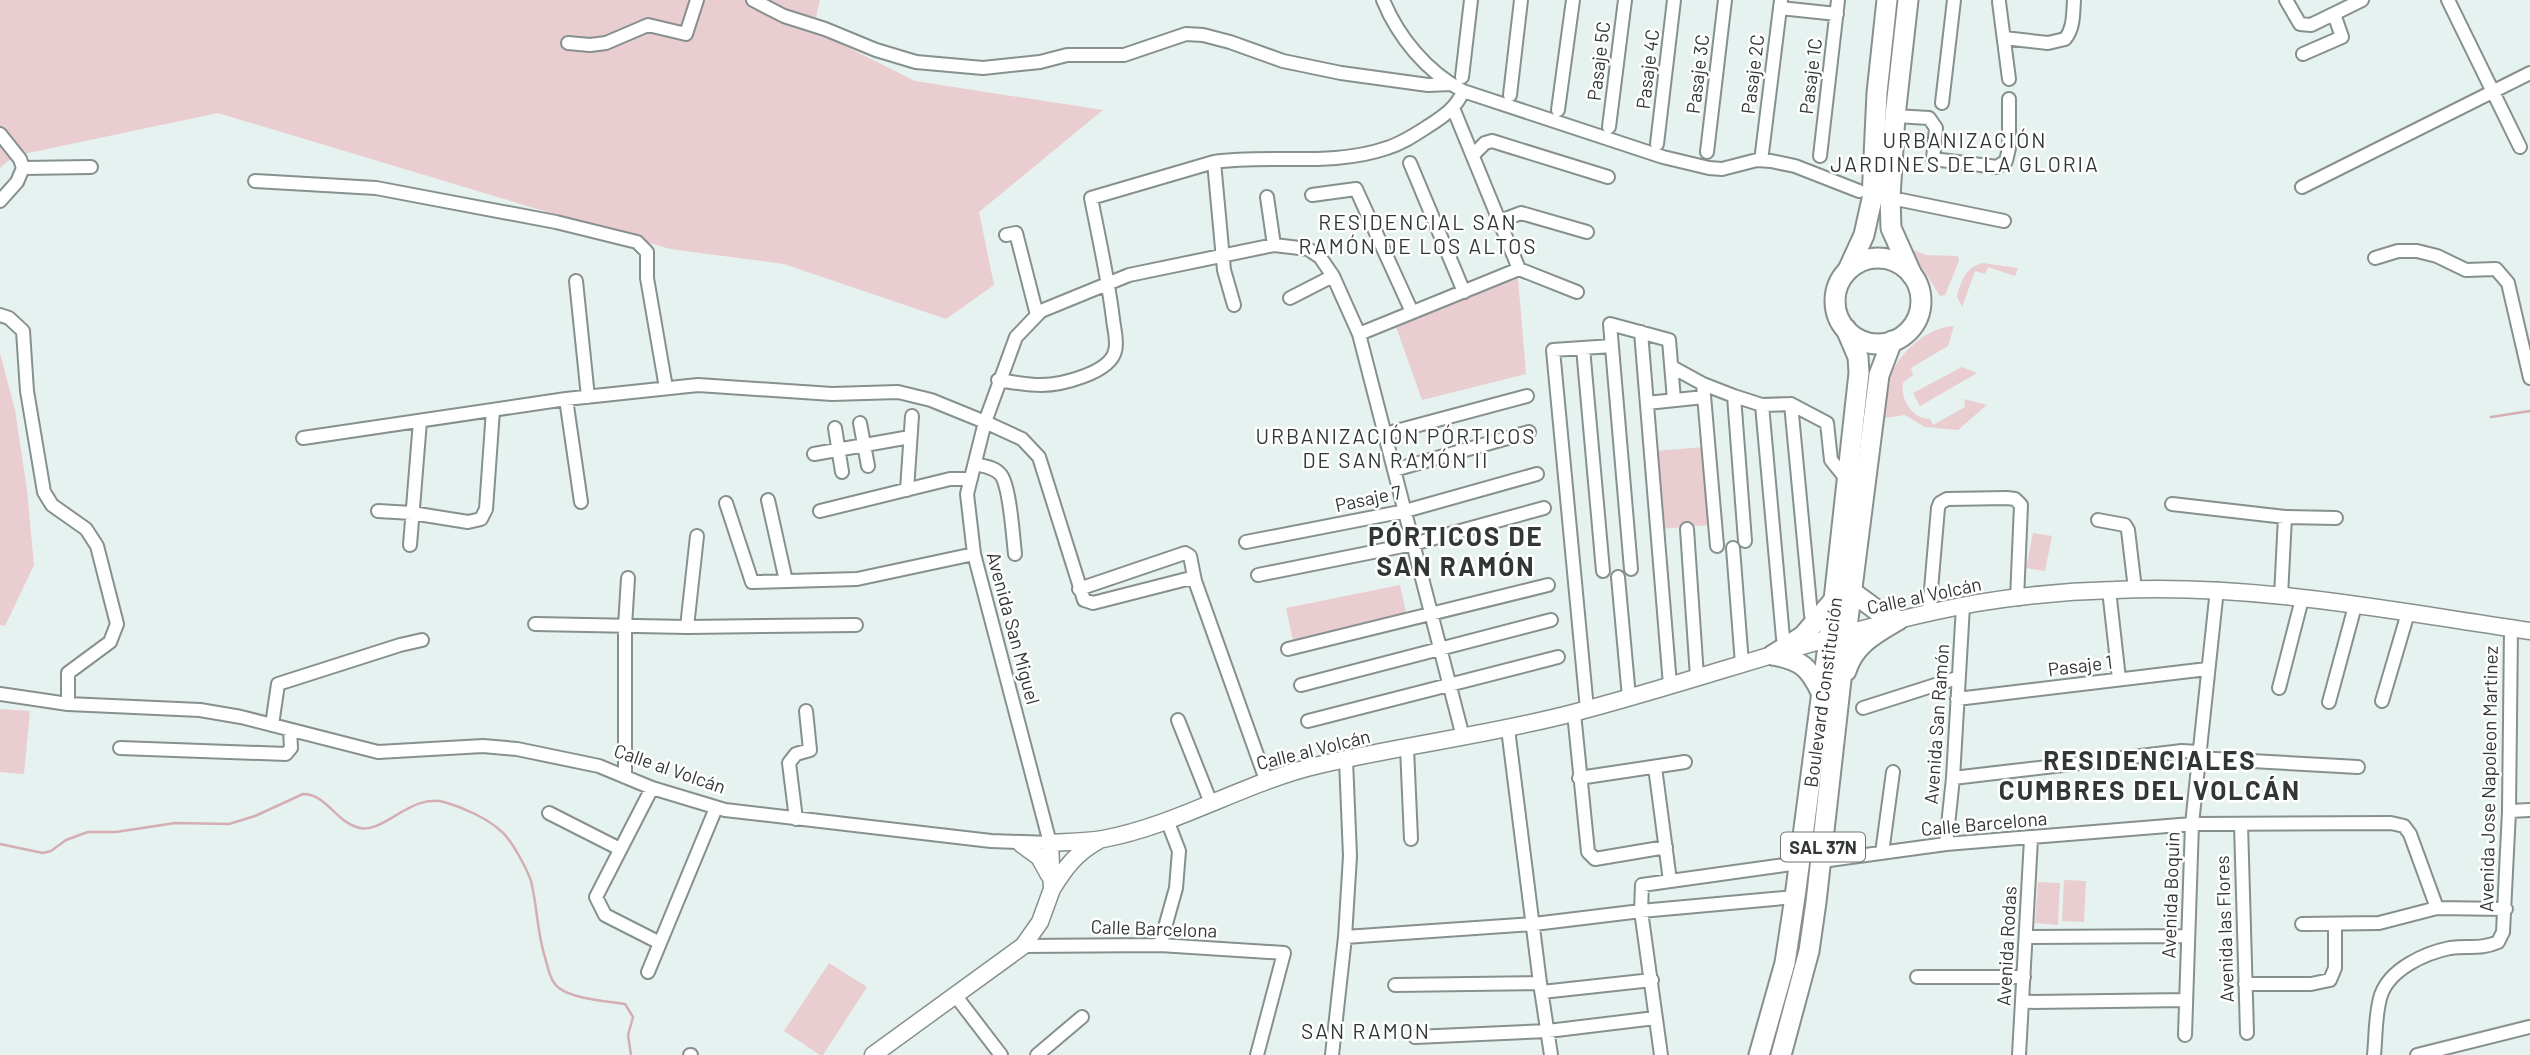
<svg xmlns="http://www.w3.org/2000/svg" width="2530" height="1055" viewBox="0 0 2530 1055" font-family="Barlow,sans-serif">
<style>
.green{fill:#eacdd0}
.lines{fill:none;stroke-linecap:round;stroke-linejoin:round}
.stream{stroke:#d4aeb2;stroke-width:2.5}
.minor-casing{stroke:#86908e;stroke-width:16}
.major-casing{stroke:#86908e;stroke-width:19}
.highway-casing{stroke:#86908e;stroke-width:23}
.minor{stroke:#fff;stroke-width:12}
.major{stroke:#fff;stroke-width:16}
.highway{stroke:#fff;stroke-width:19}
.labels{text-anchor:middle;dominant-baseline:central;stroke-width:5;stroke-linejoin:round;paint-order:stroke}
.shield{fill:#fff;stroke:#707372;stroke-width:2}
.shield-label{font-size:18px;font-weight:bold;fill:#323736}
.street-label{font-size:19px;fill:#323736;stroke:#fff}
.neighbourhood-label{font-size:21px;letter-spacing:2px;fill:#323736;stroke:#fff}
.district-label{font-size:26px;font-weight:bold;letter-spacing:2px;fill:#323736;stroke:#fff}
</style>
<rect width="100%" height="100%" fill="#e6f2ef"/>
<path class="green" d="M0 0H820L813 30 915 81 1103 110 979 212 994 285 946 319 784 264 670 249 218 113 14 156 0 168Z
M1910 249 1926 255 1958 256 1959 261 1945 295 1940 296Z
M1983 263 2018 268 2015 276 1988 267 1985 274 1975 271 1962 307 1957 297C1961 280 1966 267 1983 263Z
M1518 278 1526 374 1422 400 1395 324Z
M1954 326 1948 346 1911 368 1913 375 1903 383C1900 399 1912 419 1930 419L1933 425 1965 407 1964 399 1987 405 1958 430 1925 427 1905 415 1884 418 1882 413C1883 403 1885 390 1888 380 1898 354 1926 327 1954 326Z
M0 353 15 410 27 490 34 565 5 626 0 625Z
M1962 367 1977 373 1920 406 1913 393Z
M1705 447 1710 525 1660 529 1654 451Z
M2033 533 2052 536 2045 571 2026 568Z
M1400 585 1407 617 1293 640 1286 608Z
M0 709 30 711 24 774 0 772Z
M2064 880 2086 881 2084 922 2062 921Z
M2038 882 2060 883 2058 925 2035 923Z
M829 963 867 987 823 1055H820L784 1031Z"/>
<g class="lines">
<path class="stream" d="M2491 417 2530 411
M0 844 43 853 51 851 66 840 88 832H116L175 823 229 824 255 816 303 794C327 794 336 823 360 828 384 833 412 793 444 802 462 807 487 818 501 831 511 839 527 869 531 881 537 905 537 930 544 954 548 966 549 980 559 988 573 999 607 1001 625 1004L633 1017 628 1035 631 1055"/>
<g class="minor-casing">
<path id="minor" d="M753 0 784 16 825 29 876 50 916 62 983 68 1040 62 1067 55H1124L1186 34 1203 35 1230 42 1283 61 1341 73 1428 85 1451 84
M1383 0C1398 37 1427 72 1463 91L1663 157 1709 168 1722 169 1757 160 1771 161 1795 166 1859 191
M2286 0 2300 24 2311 25 2362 0
M2448 0 2520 147
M1999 2 2009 79
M1780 8 1837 14
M2004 38 2048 43 2065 39C2074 28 2073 14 2074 0
M568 43 590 45 606 43 648 25 686 34 697 0
M2303 54 2342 37 2334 14
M1462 77 1471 0
M1510 95 1521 0
M1942 103 1954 0
M1453 108 1519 269
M1558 110 1573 0
M1895 116 1929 118 1936 128 1933 159 1997 167 2006 161 2009 148V99
M1609 127 1625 0
M0 134 20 159 23 168 17 182 0 201
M1657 144 1674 0
M1707 152 1725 0
M1762 153 1781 0
M1473 155 1485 143 1492 141 1608 177
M1820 156 1838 0
M1410 163 1464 292
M23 168 91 167
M255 181 376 188 556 222 637 242 647 252V278L666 388
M2302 187 2530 73
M1312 195 1356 189 1412 312
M1267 197 1274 245
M1901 200 2004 221
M1500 221 1521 213 1587 232
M1006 235 1016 233 1037 315
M2375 258 2398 251H2417L2437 256 2466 270 2496 269 2508 283 2530 378
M576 281 588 397
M1290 298 1333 276
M1234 305 1224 270 1214 162C1271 154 1332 167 1387 148 1403 143 1416 134 1430 125 1444 116 1457 107 1463 91
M0 315 9 318 23 331 27 391 44 492 52 505 86 529 97 546 117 624 110 642 68 673V704
M1641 332 1670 685
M1359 334 1519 269 1577 292
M1583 348 1603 571
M1672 367 1703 384 1734 396 1762 405 1791 404 1827 423 1831 460 1847 480
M998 380C1012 382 1027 385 1041 385 1061 385 1110 373 1115 351 1118 342 1114 329 1113 319 1108 278 1099 239 1091 198L1214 162
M1703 384 1717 546
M1734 396 1745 541
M566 399 581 502
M1647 403 1704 397
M1791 404 1811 615
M1762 405 1783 638
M860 423 868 466
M835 428 842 472
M1385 434 1527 396
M303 438 566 399 698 385 832 394 898 392 931 400 985 422 1022 439 1039 457 1084 600 1093 603 1187 579 1195 581
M814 454 910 437
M975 464C983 466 995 467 1001 475 1010 487 1013 537 1015 554
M1394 470 1529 432
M907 490 912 416
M768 500 786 581
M726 503 752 582 857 579 974 554
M2172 504 2285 517 2336 518
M378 511 412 513 468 522 481 519 486 509 493 410
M820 511 950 479H971
M2098 520 2125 525 2128 530 2135 589
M1687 529 1697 677
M1246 542 1405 511 1537 474
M410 545 420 421
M1733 548 1742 664
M1631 569 1610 324 1669 340 1674 400
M1258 575 1413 544 1544 508
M1618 577 1629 697
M1079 589 1185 553 1190 556 1195 581 1266 780
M2109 590 2119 679
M2281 596 2285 517
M1929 613 1938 508 1940 503 1947 499 2007 498 2015 499 2021 505 2017 599
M535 624 687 627 856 625
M687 627 697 536
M1288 649 1548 585
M1301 685 1551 620
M2279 688 2302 599
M0 694 68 704 200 710 241 717 378 752 483 746 517 749 599 766 652 788 725 810 991 841 1050 843 974 554 967 494 985 422 1016 337 1041 311 1129 275 1274 245 1308 249 1320 257 1333 276 1359 334 1463 737
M1957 699 2207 669
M2382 701 2408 613
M2329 702 2355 606
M1863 708 1957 678
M1587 709 1553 350 1612 346
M1574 713 1588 852 1595 859 1666 847
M1178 720 1211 803
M1308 721 1558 657
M272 725 278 684 400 645 422 640
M1508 729 1540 983 1551 1055
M120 748 286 754 291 748 290 730
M1407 748 1411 839
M2197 758 2358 767
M1655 767 1670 881
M625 777V626L628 578
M1579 778 1685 762
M1953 778 2182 751 2198 752
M652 788 596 897 605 915 660 943
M2509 811 2530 810
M549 813 620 849
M796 819 789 763 796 754 810 750 806 711
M2241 824 2247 1033
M1946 844 1953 778 1963 606
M1882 853 1893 772
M1822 861 1946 844 2192 824 2391 823 2404 826 2410 834 2437 908
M2302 924 2379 923 2437 908 2506 909
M1345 937 1534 924 1641 911 1795 897
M2026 937 2187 936
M1160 945 1176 888 1179 851 1167 820
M1023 946 1160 945 1284 953 1257 1055
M648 972 716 808
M1917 977H2024
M2245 984H2311L2330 980 2335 968V924
M1395 985 1540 983
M1542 992 1652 980
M955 995 1001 1055
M2022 1002 2186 1000
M2185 1035 2192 824 2217 589
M1415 1037 1548 1031 1655 1018
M690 1055H691
M1037 1055 1082 1017
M1332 1055 1345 937 1350 856 1346 760
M1661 1055 1641 911 1642 885 1799 863
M2019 1055 2031 839
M2374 1055C2376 1036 2375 1013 2381 995 2390 969 2425 953 2450 948 2468 945 2480 950 2498 942L2503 932 2509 811 2511 629
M2417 1055 2529 1027"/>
</g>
<g class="major-casing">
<path id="major" d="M1021 844 1039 857 1049 875
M1052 889C1065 868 1076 853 1098 841
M873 1055 1023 946 1040 922 1052 889 1050 843C1067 842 1086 842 1103 839 1178 825 1245 782 1319 765 1403 745 1489 735 1573 713 1708 678 1840 628 1977 603 2019 596 2071 591 2114 590 2254 583 2392 611 2530 631"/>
</g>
<g class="highway-casing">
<g id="highway">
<path d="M1908 0 1895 116 1890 197 1891 228 1912 275"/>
<circle cx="1878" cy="301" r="43"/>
<path d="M1848 270 1864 235 1872 199 1877 93 1887 0"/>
<path d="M1852 592 1878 611 1898 620"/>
<path d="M1773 655 1803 636 1834 600"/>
<path d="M1773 655C1801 660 1809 667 1821 692"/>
<path d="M1846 671C1854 644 1876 633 1898 620"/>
<path id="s1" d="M1759 1055 1785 963 1795 897 1834 600 1859 373 1858 357 1846 329"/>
<path d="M1781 1055 1809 951 1816 902 1846 635 1879 375 1892 341"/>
</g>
</g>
<use href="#minor" class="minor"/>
<use href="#major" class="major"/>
<use href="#highway" class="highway"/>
</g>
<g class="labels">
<rect class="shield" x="1781" y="832.5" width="84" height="29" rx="5"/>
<g class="shield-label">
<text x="1823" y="847">SAL 37N</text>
</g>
<g class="street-label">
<text transform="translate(1598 61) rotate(-83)">Pasaje 5C</text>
<text transform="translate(1647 69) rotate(-83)">Pasaje 4C</text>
<text transform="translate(1697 74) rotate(-83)">Pasaje 3C</text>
<text transform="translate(1752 74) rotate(-83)">Pasaje 2C</text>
<text transform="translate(1810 76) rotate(-83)">Pasaje 1C</text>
<text transform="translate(1368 498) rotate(-12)">Pasaje 7</text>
<text transform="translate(1924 595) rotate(-12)">Calle al Volcán</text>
<text transform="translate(1014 628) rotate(75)">Avenida San Miguel</text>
<text transform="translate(2080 665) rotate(-7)">Pasaje 1</text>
<text stroke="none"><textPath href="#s1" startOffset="369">Boulevard Constitución</textPath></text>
<text transform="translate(1936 724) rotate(-86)">Avenida San Ramón</text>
<text transform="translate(1313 749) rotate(-14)">Calle al Volcán</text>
<text transform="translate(670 768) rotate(19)">Calle al Volcán</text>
<text transform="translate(2488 779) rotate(-89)">Avenida Jose Napoleon Martinez</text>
<text transform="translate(1984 823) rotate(-5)">Calle Barcelona</text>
<text transform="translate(2170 895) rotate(-88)">Avenida Boquin</text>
<text transform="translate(1154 928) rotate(2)">Calle Barcelona</text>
<text transform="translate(2224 929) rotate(-92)">Avenida las Flores</text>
<text transform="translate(2006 946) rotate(-87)">Avenida Rodas</text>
</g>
<g class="neighbourhood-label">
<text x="1965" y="139">URBANIZACIÓN<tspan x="1965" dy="24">JARDINES DE LA GLORIA</tspan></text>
<text x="1418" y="221">RESIDENCIAL SAN<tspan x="1418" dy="24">RAMÓN DE LOS ALTOS</tspan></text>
<text x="1396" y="435">URBANIZACIÓN PÓRTICOS<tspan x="1396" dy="24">DE SAN RAMÓN II</tspan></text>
<text x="1366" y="1030">SAN RAMON</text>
</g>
<g class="district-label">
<text x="1456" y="535">PÓRTICOS DE<tspan x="1456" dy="30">SAN RAMÓN</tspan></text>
<text x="2150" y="759">RESIDENCIALES<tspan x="2150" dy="30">CUMBRES DEL VOLCÁN</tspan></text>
</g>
</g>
</svg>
